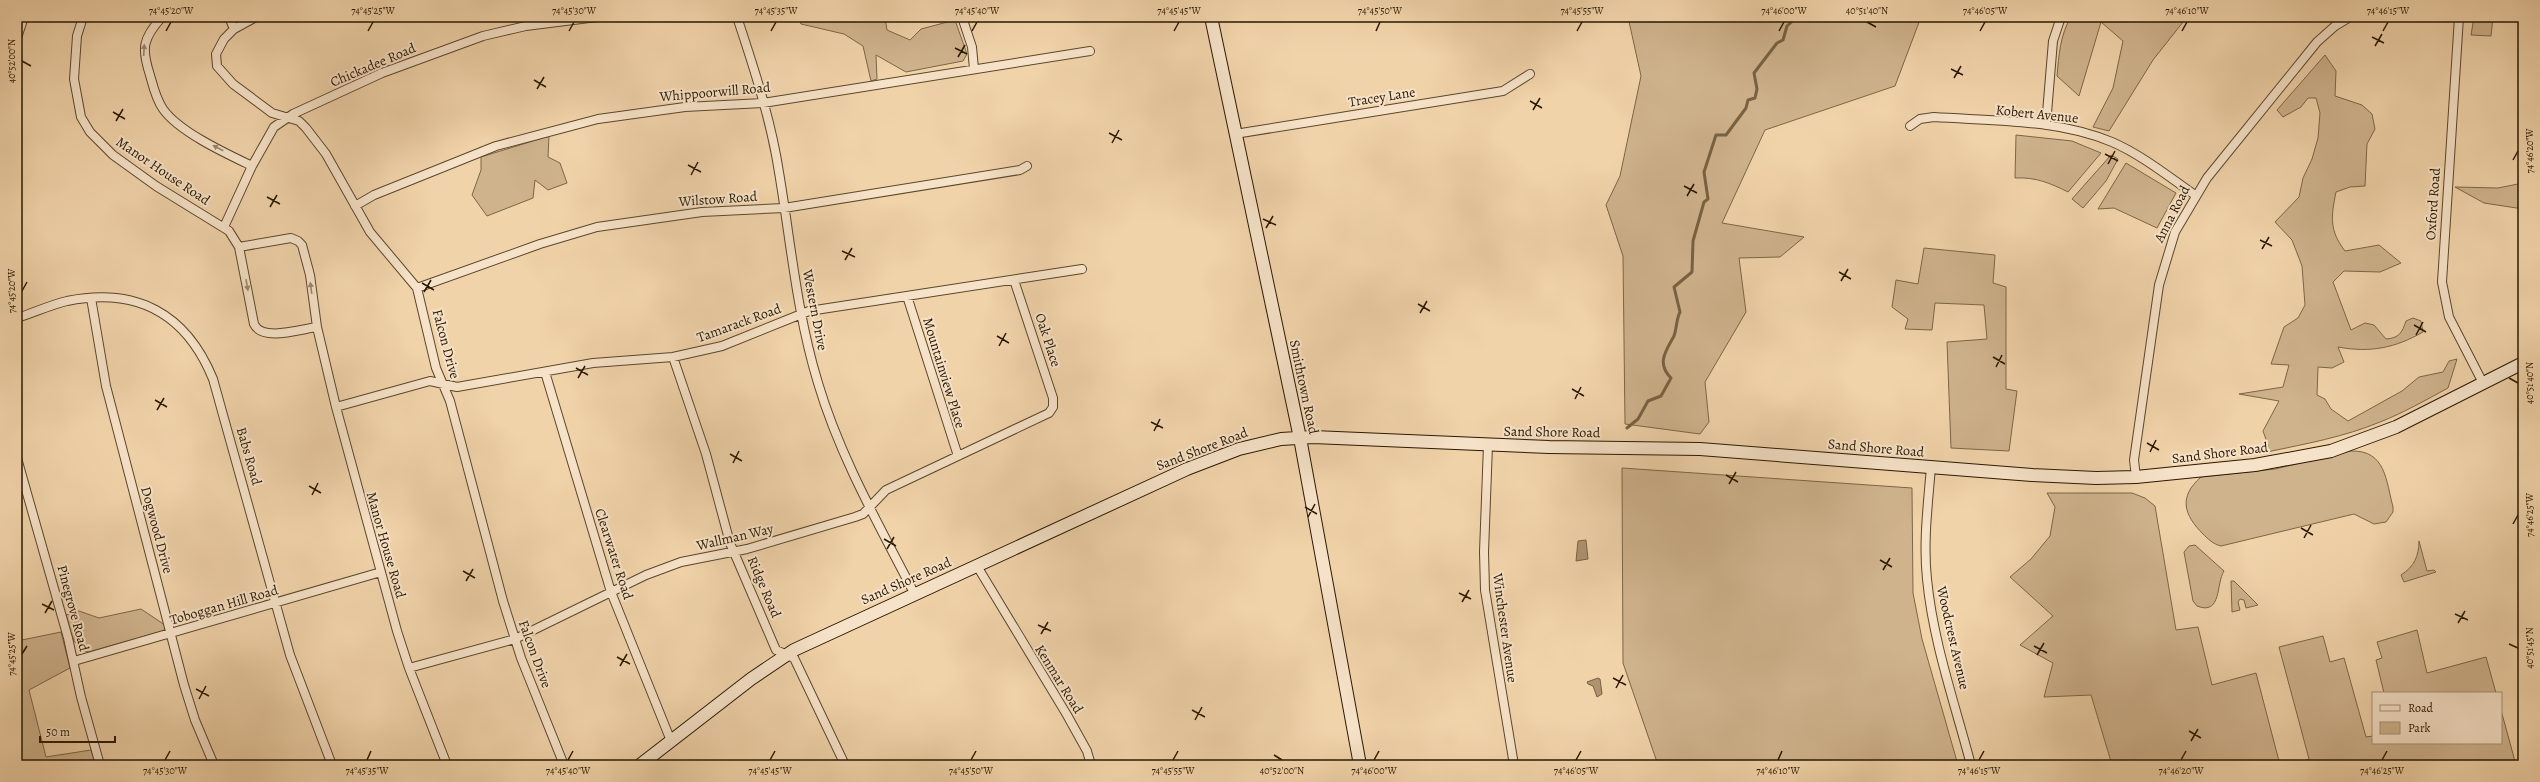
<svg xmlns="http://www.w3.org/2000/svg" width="2540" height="782" viewBox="0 0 2540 782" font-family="Alegreya,serif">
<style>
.green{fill:#cfb38d;stroke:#7c6646}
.water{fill:#ad9370;stroke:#786243}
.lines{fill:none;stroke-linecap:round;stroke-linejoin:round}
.stream{stroke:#786243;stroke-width:3}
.street-casing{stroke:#5b472a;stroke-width:10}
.secondary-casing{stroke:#291800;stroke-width:14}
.street{stroke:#f6e2c8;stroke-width:8}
.secondary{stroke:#f6e2c8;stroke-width:12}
.oneway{fill:#9a876e}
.ticks{fill:none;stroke:#291800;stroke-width:1.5}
.labels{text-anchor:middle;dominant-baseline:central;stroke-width:4;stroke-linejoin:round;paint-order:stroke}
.street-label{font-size:14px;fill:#291800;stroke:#f6e2c8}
.neatline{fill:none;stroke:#291800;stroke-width:1.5}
.ticks-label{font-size:10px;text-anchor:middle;fill:#291800}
</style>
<rect width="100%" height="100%" fill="#f1d3aa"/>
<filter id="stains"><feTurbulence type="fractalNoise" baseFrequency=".005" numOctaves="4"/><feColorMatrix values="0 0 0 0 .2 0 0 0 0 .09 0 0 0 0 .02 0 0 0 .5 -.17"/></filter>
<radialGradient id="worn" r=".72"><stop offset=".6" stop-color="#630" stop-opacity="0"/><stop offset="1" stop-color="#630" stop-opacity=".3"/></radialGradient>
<path class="green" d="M798 17H885L887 30 910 40 921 29 955 20 967 54 963 61 906 72 876 55 877 79 871 81 863 46 844 34 801 24Z
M1628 17H1921L1895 86 1765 130 1722 223 1804 237 1780 257 1739 258 1746 312 1705 382 1709 422 1700 434 1625 424 1623 256 1606 205 1620 176 1641 76Z
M2071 17H2187L2153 60 2109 131 2093 127 2113 88 2123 41 2101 22 2079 96 2057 76C2059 55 2060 35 2071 17Z
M2474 17H2493L2491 36 2471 35Z
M2325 55 2336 71 2335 96 2362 105 2372 114 2375 129 2367 144 2365 186 2350 187 2336 192C2331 217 2329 230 2345 251L2379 245 2401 263 2380 272 2344 271 2333 282 2351 330 2365 323 2374 325 2386 339C2399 338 2402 333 2406 321L2413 318 2421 321 2423 332C2395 348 2370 353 2338 347L2344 362 2332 368 2318 367 2317 395 2325 399 2331 409 2348 421 2402 391 2419 377 2443 372 2449 361 2457 359 2448 388C2426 400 2403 413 2380 422 2344 437 2305 444 2267 452L2268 445 2263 431 2279 401 2239 394 2283 387 2289 365 2271 364 2284 327 2298 318 2305 305 2302 266 2292 240 2275 222 2299 197 2303 178 2312 159 2318 138 2320 113 2316 98H2308L2301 107 2283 117 2277 110Z
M2016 135 2072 141 2101 153 2068 192C2050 183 2036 177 2015 178Z
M549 136 548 157 560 163 567 183 548 190 535 180 533 198 487 216 472 195 481 170V157Z
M2111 155 2118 159 2106 181 2083 208 2072 199Z
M2126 163 2176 193 2157 228 2114 208 2098 209Z
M2523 183V209L2484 203 2455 187 2498 188Z
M1924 248 1995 255 1993 283 2006 287V389L2017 391 2009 451 1951 448 1947 342 1987 339 1984 305 1935 303 1932 330 1905 329 1908 319 1892 307 1896 280 1918 284Z
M2351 451C2386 450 2386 481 2393 507V512L2386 522 2374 524 2354 514 2221 546C2213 544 2208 539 2203 534 2184 515 2178 497 2201 477L2275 469Z
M1622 468 1912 488 1913 593 1922 639 1958 765H1658L1623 663Z
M2047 493H2132L2145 498 2155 506 2176 630 2198 627 2212 685 2256 673 2280 765H2112L2091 695 2044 697 2053 663 2020 645 2053 616 2010 577 2031 559 2050 536 2055 507Z
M2419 541 2427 571 2434 570 2436 572 2404 582 2401 575C2414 567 2419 556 2419 541Z
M2195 545 2224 571C2216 583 2222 616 2197 606L2193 601 2184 552 2189 546Z
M2231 581H2234L2258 605 2246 608 2244 600 2240 599 2238 602 2240 610 2232 612Z
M141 609 165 625V628L163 631 89 652C73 650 70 629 66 615L79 611 99 618Z
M2417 630 2427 673 2486 657 2496 693H2384L2376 660 2382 658 2377 642Z
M61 632 70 668 29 690 46 757 91 750 96 765H17V641Z
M2323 636 2330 662 2344 658 2366 737 2373 736V743H2501V710L2516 765H2293L2309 759 2279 647Z"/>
<path class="water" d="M1586 540 1588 559 1576 561 1578 541Z
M1598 678 1600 679 1602 694 1597 697 1593 686 1588 684 1587 682Z"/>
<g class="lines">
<path class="stream" d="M1627 428 1638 419 1648 401 1661 396 1671 378C1656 363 1666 351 1674 336 1677 328 1676 320 1680 312L1674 287 1692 272 1693 241 1704 202 1708 199 1704 172 1716 135H1726L1746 108 1748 100 1755 98 1757 89 1754 73 1777 43 1783 40 1787 26 1797 17"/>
<g class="street-casing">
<path id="street" d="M83 17 77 36 74 79 81 117 90 132 113 155 156 186 229 231 239 247 254 324C262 342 301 329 317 327
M162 17C143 38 141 48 150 75 153 86 156 99 163 109 179 132 227 154 252 166
M229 17 234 29
M256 17 234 29 224 39 216 54 217 66 233 84 272 113 299 121 306 128 326 154 370 232 417 288 436 368 450 401 503 601 521 658 564 765
M737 17C752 62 767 108 776 155 790 231 795 308 818 383 840 457 879 525 914 593
M962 17 972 47 974 69
M2459 17 2442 282 2449 317 2483 383
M17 38 24 17
M2046 125 2053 41 2061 17
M1910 126 1920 119 1934 117C1993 121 2057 119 2112 142 2142 155 2169 177 2195 195
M1235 134 1503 91 1530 74
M355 206 374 195 496 146 598 119 685 107 763 103 1090 51
M224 227 252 166 274 127 293 114 382 73 483 36 526 26 597 17
M239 247 291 238 298 241 302 245 310 275 317 327 336 407 397 631 409 668 447 765
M417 288 540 244 597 227 702 212 784 208 1020 170 1027 166
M907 296 958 456
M91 298 106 386 184 685 195 720 214 765
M17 318C33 313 50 305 67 301 136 287 186 313 213 379L290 655 332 765
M673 357 706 454 730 543 776 650 794 658 845 765
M545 372 611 592 671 741
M336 407 430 381 457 387 593 363 673 357 722 346 809 311 1082 269
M1488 445 1484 552 1485 590 1514 765
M17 458 68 638 81 697 100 765
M1931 467C1928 504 1923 542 1927 579 1933 642 1955 704 1971 765
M2136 477 2134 460 2159 285 2175 232 2207 178 2317 42 2335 26 2350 17
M977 566 1067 715 1087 751 1091 765
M74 661 381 572
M409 668 515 639 646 575 681 562 747 549 855 517 863 514 886 490 1049 413 1053 407V398L1014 280"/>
</g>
<g class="secondary-casing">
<path id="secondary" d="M1211 17 1300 438 1360 765
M640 765 751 679 794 650 1187 469 1239 449 1281 439 1313 437 1549 447 1700 449 2032 475 2096 478 2136 477 2255 465 2331 451 2396 427 2523 363"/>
</g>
<use href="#street" class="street"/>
<use href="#secondary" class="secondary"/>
</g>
<defs><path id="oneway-solid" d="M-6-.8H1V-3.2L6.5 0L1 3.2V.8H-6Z"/></defs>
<g class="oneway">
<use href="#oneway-solid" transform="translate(144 50) rotate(-87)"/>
<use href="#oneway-solid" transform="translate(218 148) rotate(-152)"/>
<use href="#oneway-solid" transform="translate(247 285) rotate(80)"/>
<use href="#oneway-solid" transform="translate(311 288) rotate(-98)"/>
</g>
<path class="ticks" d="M1867 22 1876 27M166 31 171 22M368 31 373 22M569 31 574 22M771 31 776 22M972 31 977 22M1174 31 1179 22M1376 31 1380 22M1577 31 1582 22M1779 31 1784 22M1980 31 1985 22M2182 31 2187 22M2383 31 2388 22M2372 37 2384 43M2375 46 2382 34M955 48 967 54M958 57 965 45M22 61 31 66M1951 69 1963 75M1954 78 1961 66M534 80 546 87M537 89 544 77M1530 101 1542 108M1533 110 1540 98M113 112 125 119M116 121 123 109M1109 133 1122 140M1112 143 1119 130M2105 154 2118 161M2513 160 2518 151M2108 164 2115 151M688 165 701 172M691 175 698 162M1684 186 1697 193M1687 196 1694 184M267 197 280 204M270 207 277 195M1263 219 1276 225M1266 228 1273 216M2260 240 2272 246M2262 249 2269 237M842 251 855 257M845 260 852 248M1839 272 1851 279M1841 281 1848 269M422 283 434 290M22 291 27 282M424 292 431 280M1418 304 1430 311M1420 313 1427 301M2414 325 2426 332M2416 335 2423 322M997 336 1009 343M999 346 1006 333M1993 357 2005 364M1996 367 2002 355M576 368 588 375M578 378 585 366M2509 378 2518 383M1572 389 1584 396M1575 399 1581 387M155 400 167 407M157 410 164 398M1151 422 1163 428M1154 431 1160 419M2147 443 2159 450M2150 452 2156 440M730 454 742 461M733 463 739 451M1726 475 1738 482M1729 484 1736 472M309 486 321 493M312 495 318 483M1305 507 1317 514M1308 517 1315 504M2513 524 2518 515M2301 528 2313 535M2304 538 2311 525M884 539 896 546M887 549 894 537M1880 560 1892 567M1883 570 1890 558M463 571 475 578M466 581 473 569M1459 593 1471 599M1462 602 1469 590M42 604 54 610M45 613 52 601M2455 614 2468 620M2458 623 2465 611M1038 625 1051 631M1041 634 1048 622M2509 644 2518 648M2034 646 2047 653M22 654 27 646M2037 655 2044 643M617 657 630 664M620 666 627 654M1613 678 1626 685M1616 688 1623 675M196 689 209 696M199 699 206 686M1192 710 1205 717M1195 720 1202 707M2189 731 2201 738M2191 741 2198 729M1274 755 1282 760M165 760 170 751M367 760 371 751M568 760 573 751M770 760 775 751M971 760 976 751M1173 760 1178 751M1374 760 1379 751M1576 760 1581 751M1778 760 1782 751M1979 760 1984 751M2181 760 2186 751M2382 760 2387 751"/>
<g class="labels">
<g class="street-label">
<text transform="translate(373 65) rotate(-23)">Chickadee Road</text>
<text transform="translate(715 92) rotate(-5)">Whippoorwill Road</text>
<text transform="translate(1382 97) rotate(-9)">Tracey Lane</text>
<text transform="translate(2037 114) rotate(6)">Kobert Avenue</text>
<text transform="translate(163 171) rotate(34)">Manor House Road</text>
<text transform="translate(718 199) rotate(-4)">Wilstow Road</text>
<text transform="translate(2433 204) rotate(-86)">Oxford Road</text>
<text transform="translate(2172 214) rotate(-63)">Anna Road</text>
<text transform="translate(815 310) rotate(79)">Western Drive</text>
<text transform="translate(739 323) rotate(-20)">Tamarack Road</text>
<text transform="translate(1048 340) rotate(72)">Oak Place</text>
<text transform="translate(446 344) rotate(75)">Falcon Drive</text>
<text transform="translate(944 373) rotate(73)">Mountainview Place</text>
<text transform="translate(1304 387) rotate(78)">Smithtown Road</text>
<text transform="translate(1552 432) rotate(1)">Sand Shore Road</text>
<text transform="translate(1876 448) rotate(5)">Sand Shore Road</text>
<text transform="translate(1202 449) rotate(-21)">Sand Shore Road</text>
<text transform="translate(2220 453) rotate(-7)">Sand Shore Road</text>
<text transform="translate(249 456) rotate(74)">Babs Road</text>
<text transform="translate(157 530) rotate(75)">Dogwood Drive</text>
<text transform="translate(735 537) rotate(-13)">Wallman Way</text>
<text transform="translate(386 545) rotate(74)">Manor House Road</text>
<text transform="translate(614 554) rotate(72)">Clearwater Road</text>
<text transform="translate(906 581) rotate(-24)">Sand Shore Road</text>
<text transform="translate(764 587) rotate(67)">Ridge Road</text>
<text transform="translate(224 605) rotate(-16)">Toboggan Hill Road</text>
<text transform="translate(73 608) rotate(75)">Pinegrove Road</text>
<text transform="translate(1505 628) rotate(82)">Winchester Avenue</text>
<text transform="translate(1953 638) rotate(77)">Woodcrest Avenue</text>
<text transform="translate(535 654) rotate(70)">Falcon Drive</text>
<text transform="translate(1059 679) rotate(58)">Kenmar Road</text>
</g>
</g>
<rect width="2540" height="782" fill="none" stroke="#f1d3aa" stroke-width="44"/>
<rect x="2372" y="692" width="130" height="52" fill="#f6e2c8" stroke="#a49178"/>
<rect x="2380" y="705" width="20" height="6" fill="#f6e2c8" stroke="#a49178"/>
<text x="2408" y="712" font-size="12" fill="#291800">Road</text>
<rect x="2380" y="722" width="20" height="12" fill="#cfb38d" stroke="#a49178"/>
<text x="2408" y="732" font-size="12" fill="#291800">Park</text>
<path d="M40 736v6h75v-6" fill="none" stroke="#291800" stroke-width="2"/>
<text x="46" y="736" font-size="12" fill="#291800" stroke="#f6e2c8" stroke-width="3" paint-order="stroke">50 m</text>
<rect x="22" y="22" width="2496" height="738" class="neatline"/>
<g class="ticks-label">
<text x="171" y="14">74°45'20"W</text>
<text x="373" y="14">74°45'25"W</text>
<text x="574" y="14">74°45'30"W</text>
<text x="776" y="14">74°45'35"W</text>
<text x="977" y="14">74°45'40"W</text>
<text x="1179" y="14">74°45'45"W</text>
<text x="1380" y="14">74°45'50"W</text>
<text x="1582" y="14">74°45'55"W</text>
<text x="1784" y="14">74°46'00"W</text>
<text x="1867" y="14">40°51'40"N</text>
<text x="1985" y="14">74°46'05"W</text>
<text x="2187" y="14">74°46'10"W</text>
<text x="2388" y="14">74°46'15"W</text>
<text transform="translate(11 61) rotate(-90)" y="4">40°52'00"N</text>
<text transform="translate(2529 151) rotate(-90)" y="4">74°46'20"W</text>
<text transform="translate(11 291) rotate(-90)" y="4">74°45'20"W</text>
<text transform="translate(2529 383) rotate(-90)" y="4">40°51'40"N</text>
<text transform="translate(2529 515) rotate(-90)" y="4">74°46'25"W</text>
<text transform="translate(2529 648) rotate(-90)" y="4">40°51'45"N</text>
<text transform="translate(11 654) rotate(-90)" y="4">74°45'25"W</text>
<text x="165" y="774">74°45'30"W</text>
<text x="367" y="774">74°45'35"W</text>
<text x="568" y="774">74°45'40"W</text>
<text x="770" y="774">74°45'45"W</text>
<text x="971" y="774">74°45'50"W</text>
<text x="1173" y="774">74°45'55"W</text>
<text x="1282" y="774">40°52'00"N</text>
<text x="1374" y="774">74°46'00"W</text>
<text x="1576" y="774">74°46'05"W</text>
<text x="1778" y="774">74°46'10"W</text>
<text x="1979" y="774">74°46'15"W</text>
<text x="2181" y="774">74°46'20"W</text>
<text x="2382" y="774">74°46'25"W</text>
</g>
<rect width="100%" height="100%" filter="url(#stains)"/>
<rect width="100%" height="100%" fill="url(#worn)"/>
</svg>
